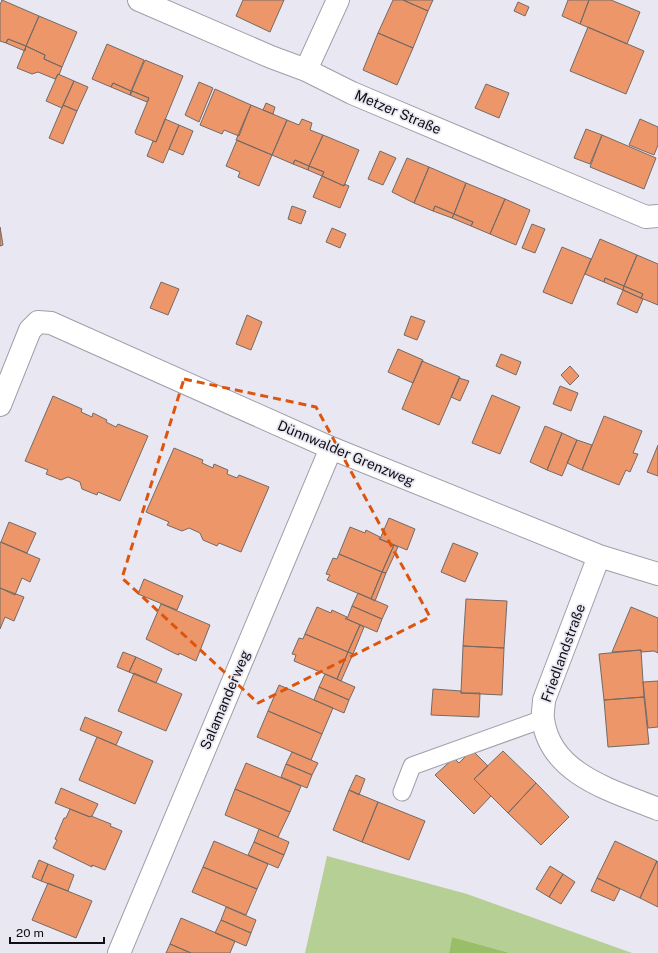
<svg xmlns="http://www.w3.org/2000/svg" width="658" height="953" viewBox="0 0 658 953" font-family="'Public Sans',sans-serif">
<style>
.green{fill:#b5cf95}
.forest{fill:#99be68}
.building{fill:#ed966a;stroke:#746a65}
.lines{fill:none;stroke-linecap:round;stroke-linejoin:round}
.lane-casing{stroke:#a09ea9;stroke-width:19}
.street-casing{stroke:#a09ea9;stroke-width:24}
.lane{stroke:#fff;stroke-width:17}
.street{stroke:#fff;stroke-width:22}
.marked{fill:none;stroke:#dd550c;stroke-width:3;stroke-dasharray:8 5;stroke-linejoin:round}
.labels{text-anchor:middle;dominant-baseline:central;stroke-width:3.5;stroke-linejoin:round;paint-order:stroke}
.street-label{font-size:14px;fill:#0f0e12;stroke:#e9e7f2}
</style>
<rect width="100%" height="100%" fill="#e9e7f2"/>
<path class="green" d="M327 856 467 894 632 953H510L452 937 449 953H305Z"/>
<path class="forest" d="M452 937 510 953H449Z"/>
<path class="building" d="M2 0 39 16 26 46 8 39 6 43 0 41V5Z
M243 0H284L270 32 236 16Z
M393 0H403L428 11 413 48 378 33Z
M403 0H433L428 11Z
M568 0H589L580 24 562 16Z
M589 0H611L640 12 627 44 580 24Z
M518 2 529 7 525 16 514 11Z
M39 16 77 32 62 67 44 59 45 55 26 46Z
M588 27 644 51 626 94 570 71Z
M378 33 413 48 397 85 363 70Z
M8 39 26 46 25 51 6 43Z
M107 44 144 60 131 91 113 83 111 87 92 79Z
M26 46 45 55 44 59 62 67 59 75 58 74 55 79 38 72 32 74 17 68Z
M145 60 183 76 156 142 136 134 135 132 149 98 132 91 130 95Z
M58 74 74 81 62 108 46 101Z
M74 81 88 87 77 111 63 105Z
M199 82 213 88 199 122 185 115Z
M113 83 131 91 130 95 111 87Z
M486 84 509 93 499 118 475 108Z
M215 89 251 105 239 136 224 130 222 134 200 125Z
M132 91 149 98 147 102 130 95Z
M266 103 275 107 273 114 263 110Z
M63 105 77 111 63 144 49 138Z
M251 105 287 120 272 155 236 140Z
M165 119 179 125 163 163 147 156 153 141 156 142Z
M302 119 312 123 310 130 323 135 309 166 295 160 293 164 272 155 287 120 299 125Z
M640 119 658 127V145L654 155 629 145Z
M179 125 193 131 183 155 169 149Z
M586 129 602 135 590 164 574 158Z
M323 135 359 150 344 186 322 176 324 172 309 166Z
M602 135 656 158 644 189 590 167Z
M237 140 272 155 259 186 238 177 240 172 226 166Z
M380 151 396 158 383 185 368 179Z
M407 158 429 167 414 203 392 192Z
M295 160 309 166 308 170 293 164Z
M309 166 324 172 322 176 308 170Z
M429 167 466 183 454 214 435 206 433 211 414 203Z
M322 176 344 186V184L349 186 340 208 313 197Z
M466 183 505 199 490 234 471 226 473 222 454 214Z
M505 199 530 210 516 245 490 234Z
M292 206 306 211 301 224 288 219Z
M435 206 454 214 452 218 433 211Z
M454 214 473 222 471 226 452 218Z
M532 224 545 229 535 253 522 248Z
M0 227 3 245 0 246Z
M332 228 346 234 340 248 326 242Z
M600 239 637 255 624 286 605 278 604 282 585 274Z
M562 247 591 259 572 304 543 292Z
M637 255 658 264V305L641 298 643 294 624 286Z
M605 278 624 286 623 290 604 282Z
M161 282 179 289 168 315 150 308Z
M624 286 643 294 641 298 623 290Z
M623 290 643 299 637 313 617 304Z
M247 315 262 322 251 350 236 344Z
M411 316 425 321 417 340 404 335Z
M398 349 423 360 413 383 388 372Z
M501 354 521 362 516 375 496 366Z
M422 361 460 377 439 425 402 409Z
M570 366 579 376 570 385 561 375Z
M459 378 469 381 460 401 451 397Z
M560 386 578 393 571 411 553 404Z
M492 395 520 407 500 454 472 443Z
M53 396 82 409 81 412 92 417 93 413 107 420 106 422 116 427 118 424 148 436 120 501 98 492 97 495 82 489 80 482 68 477 61 480 46 474 48 470 25 461Z
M604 416 642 431 633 453 638 454 630 472 626 470 619 485 582 470Z
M545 426 562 433 547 470 530 462Z
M562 433 577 440 562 476 547 470Z
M577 440 592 445 582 470 567 463Z
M658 445V476L647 472Z
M174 448 203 460 202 463 213 468 214 464 228 470 227 474 237 478 239 475 269 487 241 552 219 543 217 546 203 540 200 533 189 528 182 531 167 525 169 522 146 512Z
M389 518 415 529 407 550 380 539Z
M9 522 36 533 27 553 1 542Z
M350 527 365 533 366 530 380 537 379 539 394 545 382 572 339 554Z
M0 542 40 559 30 582 22 578 15 595 0 588Z
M453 543 478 553 465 582 441 572Z
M394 545 398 547 386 573 382 572Z
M339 554 382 572 371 599 327 580 330 575 326 574 333 558 337 559Z
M382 572 386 573 375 601 371 599Z
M144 579 183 596 177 610 138 594Z
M0 588 24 597 14 621 5 617 0 629Z
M358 593 388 606 382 619 352 606Z
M466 599 507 601 504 648 463 646Z
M161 604 210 625 196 661 179 653V655L176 654 146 639Z
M352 606 382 619 377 632 347 619Z
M317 607 331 613 332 610 347 617 345 619H347L360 625 348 652 305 634Z
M631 607 658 618V653L654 651 641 652V650L612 652Z
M360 625 364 627 353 654 348 652Z
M305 634 348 652 337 679 294 661 296 655 292 654 299 638 303 639Z
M463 646 504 648 502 695 461 693Z
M641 650 644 697 604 700 599 654Z
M123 652 136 657 129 672 117 667Z
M348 652 353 654 341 681 337 679Z
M136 657 162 669 156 683 129 672Z
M134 673 182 694 166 731 118 711Z
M325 674 355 687 349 700 319 687Z
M658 681V727L648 728 643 682Z
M279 685 333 708 322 734 268 711Z
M319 687 349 700 344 713 314 700Z
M433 689 461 691V693H480L479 717 431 715Z
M644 697 649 744 608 747 604 700Z
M268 711 322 734 311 760 257 737Z
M85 717 122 732 116 745 80 730Z
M97 737 153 761 135 804 79 780Z
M472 750 488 766 474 779 491 796 474 814 435 775 454 758 459 763Z
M503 751 536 783 508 813 474 779Z
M292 752 318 763 312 775 286 764Z
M246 763 301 786 290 812 235 789Z
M286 764 312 775 307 788 281 777Z
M356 775 365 779 359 795 349 790Z
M536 783 569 817 541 845 508 813Z
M61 788 98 804 92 816H91L90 817 55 803Z
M235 789 290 812 278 837 225 815Z
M349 790 378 802 362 842 333 830Z
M378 802 425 821 409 860 362 842Z
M70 809 90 817 91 816 111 824 110 826 122 831 105 870 92 865V867L53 848 57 840 55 839 64 818H66Z
M259 829 289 842 284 855 254 842Z
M214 841 268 864 257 889 203 867Z
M615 841 657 861 640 898 597 878Z
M254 842 284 855 278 868 248 855Z
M39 860 48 864 41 881 32 877Z
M657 861 658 862V907L640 898Z
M48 864 74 875 68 891 41 881Z
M550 866 563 874 549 897 536 889Z
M203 867 257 889 246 915 192 892Z
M563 874 575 882 561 904 549 897Z
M597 878 620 889 614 901 591 891Z
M48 883 92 901 76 938 32 920Z
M226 907 256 920 251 933 221 920Z
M181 918 235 941 230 953H191L170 944Z
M221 920 251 933 246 946 215 933Z
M170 944 191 953H166Z"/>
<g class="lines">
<g class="lane-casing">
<path id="lane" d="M402 792 412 766 543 719"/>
</g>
<g class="street-casing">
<path id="street" d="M139 0 271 57 306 70 352 93 646 217 658 216
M306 70 338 0
M0 405 30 330 38 322 51 323 331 448 599 556 658 574
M599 556 544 700C544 706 542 713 543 719 550 775 614 791 658 809
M119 953 331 448"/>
</g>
<use href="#lane" class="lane"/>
<use href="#street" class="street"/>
</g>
<path class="marked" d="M184 379 316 407 430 617 258 703 122 578Z"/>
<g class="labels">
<g class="street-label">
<text transform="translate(398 112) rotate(23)">Metzer Straße</text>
<text transform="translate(346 453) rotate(23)">Dünnwalder Grenzweg</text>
<text transform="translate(563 653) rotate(-70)">Friedlandstraße</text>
<text transform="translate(225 700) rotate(-67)">Salamanderweg</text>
</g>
</g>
<path d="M10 937v6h94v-6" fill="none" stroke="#0f0e12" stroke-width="2"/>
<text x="16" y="937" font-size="12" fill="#0f0e12" stroke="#e9e7f2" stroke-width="3" paint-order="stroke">20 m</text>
</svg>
